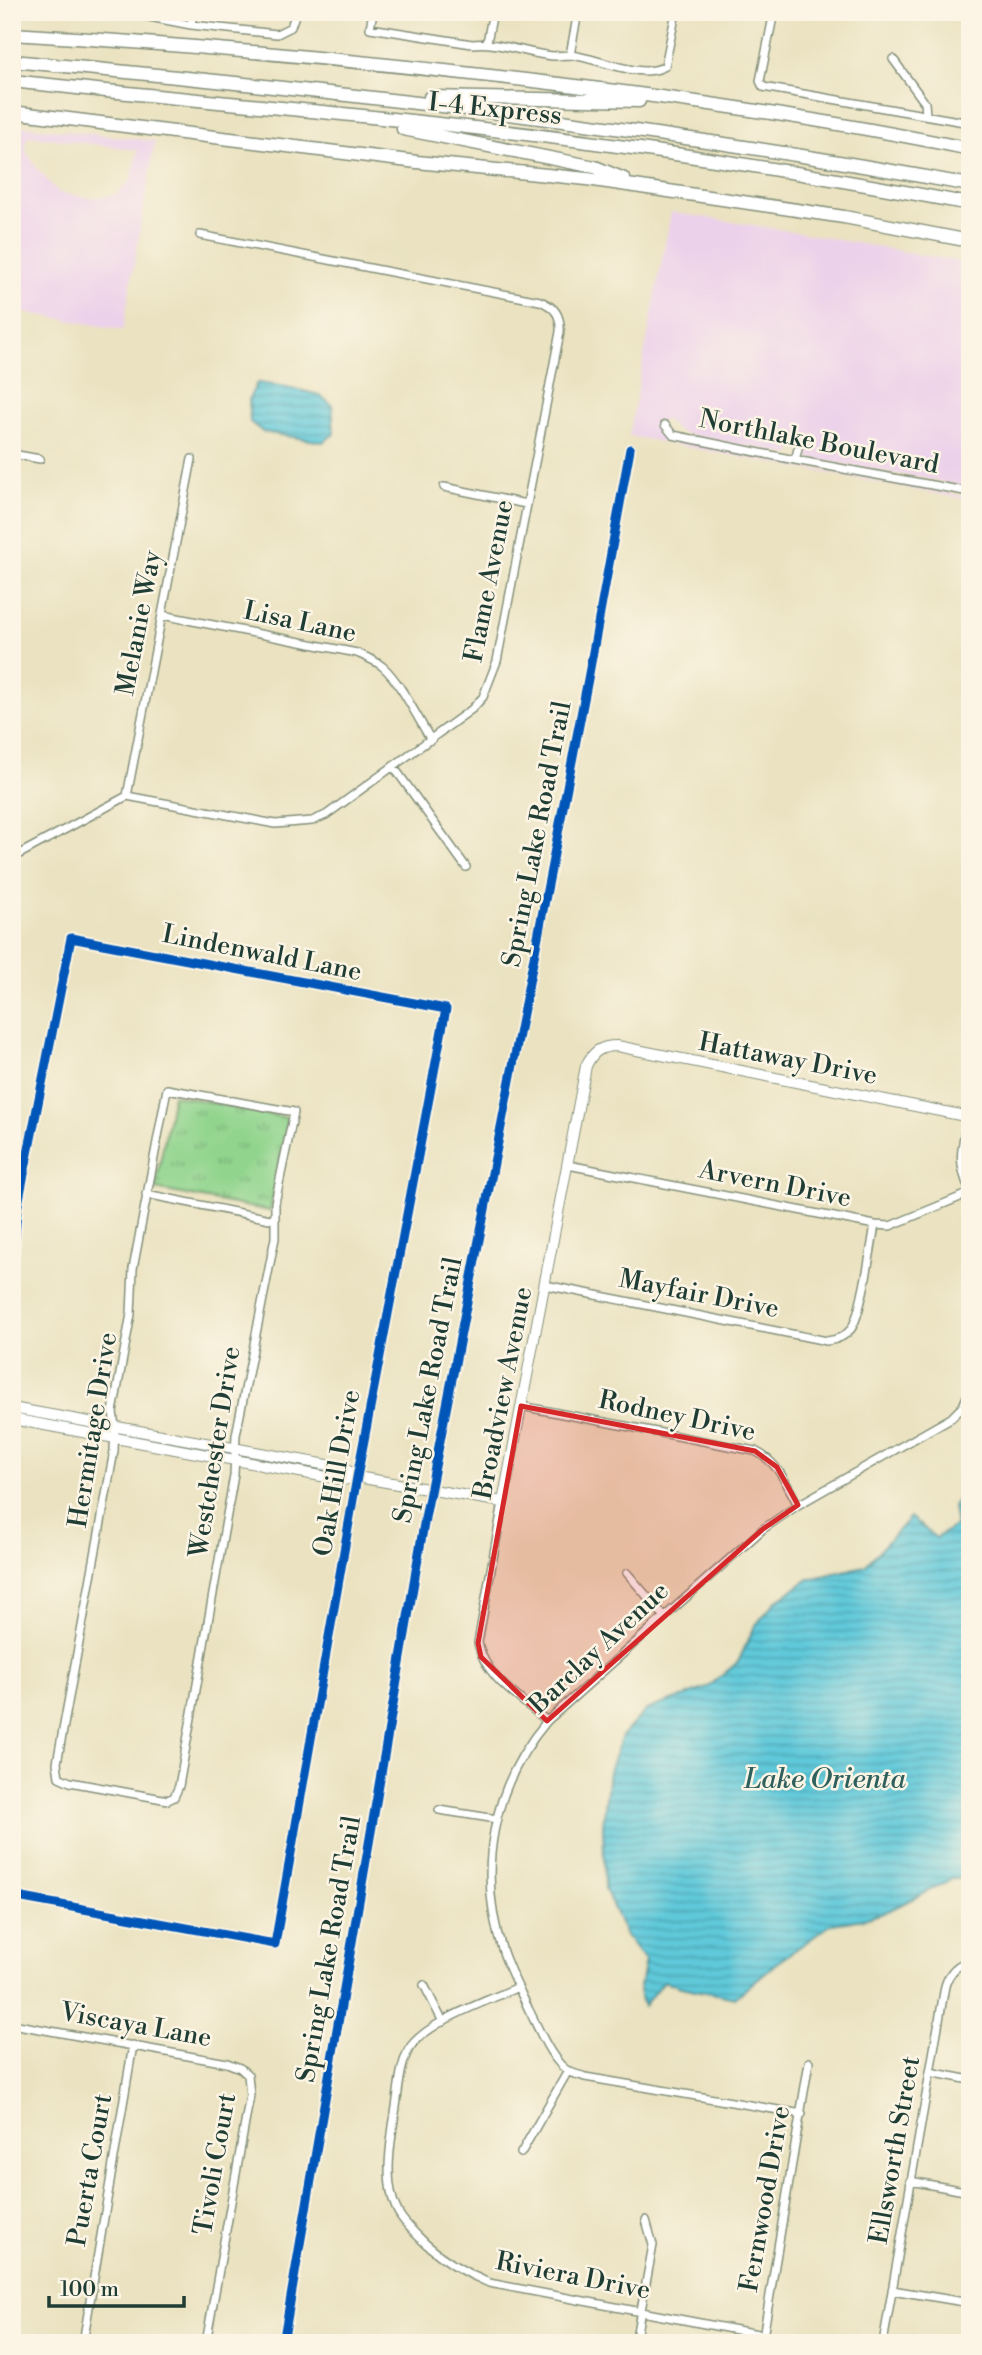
<svg xmlns="http://www.w3.org/2000/svg" width="982" height="2355" viewBox="0 0 982 2355" font-family="'Libre Bodoni',serif">
<style>
.built{fill:#ecd1ea;fill-rule:evenodd}
.park{fill:url(#park-tufts);stroke:#588860;stroke-width:2}
.water{fill:url(#water-rules);stroke:#3f8387;stroke-width:2}
.lines{fill:none;stroke-linecap:round;stroke-linejoin:round}
.street-casing{stroke:#84907a;stroke-width:10}
.secondary-casing{stroke:#84907a;stroke-width:12}
.highway-casing{stroke:#84907a;stroke-width:15}
.street{stroke:#fff;stroke-width:7}
.secondary{stroke:#fff;stroke-width:10}
.highway{stroke:#fff;stroke-width:12}
.cycleway-casing{stroke:#fcf5e5;stroke-width:13}
.cycleway{stroke:#0057b8;stroke-width:9}
.marked{fill:#d62828;fill-opacity:0.2;stroke:#d62828;stroke-width:5;stroke-linejoin:round}
.labels{text-anchor:middle;dominant-baseline:central;stroke-width:5;stroke-linejoin:round;paint-order:stroke}
.street-label{font-size:26px;fill:#1f3d34;stroke:#fcf5e5}
.water-label{font-size:28px;font-style:italic;fill:#2f605e;stroke:#fcf5e5}
</style>
<defs>
<pattern id="park-tufts" width="24" height="20" patternUnits="userSpaceOnUse" patternTransform="scale(1.75)"><rect width="24" height="20" fill="#90d48d"/><path d="M3 7l-1-3M5 7V3M7 7l1-3M15 17l-1-3M17 17v-4M19 17l1-3" fill="none" stroke="#75ad74"/></pattern>
<pattern id="water-rules" width="6" height="5" patternUnits="userSpaceOnUse" patternTransform="scale(1.75)"><rect width="6" height="5" fill="#5fc9da"/><path d="M0 2.5h6" fill="none" stroke="#4ea4b2"/></pattern>
</defs>
<rect width="100%" height="100%" fill="#fcf5e5"/>
<filter id="ink" filterUnits="userSpaceOnUse"><feTurbulence type="fractalNoise" baseFrequency=".0143" numOctaves="2"/><feDisplacementMap in="SourceGraphic" scale="14" xChannelSelector="R" yChannelSelector="G"/><feConvolveMatrix kernelMatrix="1 2 1 2 8 2 1 2 1" color-interpolation-filters="sRGB"/></filter>
<filter id="wash" filterUnits="userSpaceOnUse"><feTurbulence type="fractalNoise" baseFrequency=".00686" numOctaves="4" result="noise"/><feDisplacementMap in="SourceGraphic" scale="28" xChannelSelector="R" yChannelSelector="G"/><feGaussianBlur stdDeviation="1.57" result="paint"/><feColorMatrix in="noise" values="0 0 0 0 0 0 0 0 0 0 0 0 0 0 0 0 0 1.4 0 .05"/><feComposite in="paint" operator="in"/></filter>
<g filter="url(#wash)">
<rect width="100%" height="100%" fill="#eae2c0"/>
<path class="built" d="M12 125 155 141 123 330 12 310ZM33 136 138 150 131 180 116 195 93 198 59 193 40 172 25 150 27 137Z
M671 212 808 234 970 264V487L802 457 804 446 795 443 791 455 684 434 676 430 665 419 658 424 673 439 799 466 970 497V500L629 436Z"/>
<path class="park" d="M173 1095 288 1118 270 1211 155 1189Z"/>
<path class="water" d="M257 383 282 386 319 395 332 405 334 434 323 442 263 432 250 422 249 399Z
M963 1492 970 1500V1879H952L890 1910 864 1919 832 1924 775 1964 735 1998 681 1987 663 1981 644 2006 639 1991 645 1960 626 1936 605 1889 603 1825 609 1771 622 1736 646 1710 707 1688 738 1662 755 1626 776 1601 809 1579 865 1566 910 1517 936 1538 956 1525 953 1506Z"/>
</g>
<g filter="url(#ink)">
<g class="lines">
<g class="street-casing">
<path id="street" d="M124 12 191 25 277 34 291 27 296 12
M373 12 370 28 472 44C500 41 526 54 553 56 559 56 564 55 570 55 596 57 642 81 665 66L676 12
M774 12 760 81 763 87 970 123
M191 25 193 12
M487 42 493 12
M570 55 578 12
M893 59 925 103 926 114
M665 425 673 435 795 460 970 492
M12 454 40 459
M795 460 798 449
M444 487 526 504
M162 615 357 653C366 657 374 660 382 666 400 681 418 719 431 740
M393 766 466 867
M127 796 192 459
M12 858 127 796 275 824 312 821 326 815 472 709 483 697 497 661 560 332C561 315 555 307 540 301L200 235
M167 1089 294 1112 275 1203V1238L236 1435 234 1475 179 1786 174 1797 168 1800 70 1782 59 1777 57 1763 114 1451 115 1426 113 1412 131 1314 133 1269Z
M968 1117C962 1148 956 1160 970 1191
M568 1165 875 1225 890 1226 970 1193
M146 1194 275 1220
M12 1276 17 1209 71 938 446 1009 357 1477 275 1944 12 1896
M545 1285 827 1341C836 1340 845 1337 851 1329 862 1314 871 1247 875 1225
M521 1406 755 1451C778 1462 786 1483 798 1505
M503 1502 478 1643C485 1678 522 1699 547 1721
M627 1573 664 1616
M439 1810 497 1819
M424 1985 443 2022
M518 1987C488 2001 431 2020 411 2046 400 2062 399 2088 396 2107 391 2140 381 2188 401 2217 408 2227 418 2236 426 2244 446 2262 465 2273 489 2283L763 2335
M12 2024 227 2063 240 2068 248 2075 250 2095 206 2343
M930 2072 970 2080
M802 2114 585 2077C580 2075 574 2074 570 2072 552 2063 538 2027 529 2010 520 1991 510 1972 503 1952 476 1871 492 1786 547 1721L763 1529 798 1505 951 1418 963 1406 970 1389
M521 2153 568 2071
M910 2181 970 2192
M892 2290 970 2303
M83 2343 133 2045
M635 2343 653 2245 646 2220
M762 2343 809 2062
M883 2343 945 1986C949 1973 956 1964 970 1961"/>
</g>
<g class="secondary-casing">
<path id="secondary" d="M12 1408 344 1468 357 1477 503 1502 586 1066C593 1051 601 1046 617 1046L970 1117
M12 1419 343 1480 357 1477"/>
</g>
<g class="highway-casing">
<path id="highway" d="M12 34C166 43 319 57 472 74 638 92 805 115 970 149
M12 61C333 91 653 126 970 185
M12 81C209 103 407 117 603 144 726 160 848 181 970 204
M430 97 639 101
M12 112 417 162 587 179 844 217 970 241
M403 129 595 167 624 179"/>
</g>
<use href="#street" class="street"/>
<use href="#secondary" class="secondary"/>
<use href="#highway" class="highway"/>
<g class="cycleway-casing">
<path id="cycleway" d="M12 1276 17 1209 71 938 446 1009 357 1477 275 1944 12 1896
M283 2343 425 1518 588 679 630 449"/>
</g>
<use href="#cycleway" class="cycleway"/>
</g>
</g>
<path class="marked" d="M521 1406 755 1451 777 1467 798 1505 763 1529 547 1721 481 1657 478 1643Z"/>
<g class="labels">
<g class="street-label">
<text transform="translate(495 109) rotate(6)">I-4 Express</text>
<text transform="translate(819 442) rotate(11)">Northlake Boulevard</text>
<text transform="translate(489 581) rotate(-79)">Flame Avenue</text>
<text transform="translate(300 622) rotate(12)">Lisa Lane</text>
<text transform="translate(139 623) rotate(-79)">Melanie Way</text>
<text transform="translate(537 834) rotate(-79)">Spring Lake Road Trail</text>
<text transform="translate(262 953) rotate(11)">Lindenwald Lane</text>
<text transform="translate(788 1059) rotate(11)">Hattaway Drive</text>
<text transform="translate(775 1184) rotate(11)">Arvern Drive</text>
<text transform="translate(699 1294) rotate(11)">Mayfair Drive</text>
<text transform="translate(428 1390) rotate(-79)">Spring Lake Road Trail</text>
<text transform="translate(503 1393) rotate(-79)">Broadview Avenue</text>
<text transform="translate(677 1416) rotate(12)">Rodney Drive</text>
<text transform="translate(93 1430) rotate(-81)">Hermitage Drive</text>
<text transform="translate(215 1452) rotate(-81)">Westchester Drive</text>
<text transform="translate(337 1473) rotate(-80)">Oak Hill Drive</text>
<text transform="translate(599 1648) rotate(-43)">Barclay Avenue</text>
<text transform="translate(329 1949) rotate(-80)">Spring Lake Road Trail</text>
<text transform="translate(136 2025) rotate(10)">Viscaya Lane</text>
<text transform="translate(895 2150) rotate(-80)">Ellsworth Street</text>
<text transform="translate(215 2164) rotate(-80)">Tivoli Court</text>
<text transform="translate(90 2170) rotate(-80)">Puerta Court</text>
<text transform="translate(765 2199) rotate(-80)">Fernwood Drive</text>
<text transform="translate(573 2276) rotate(11)">Riviera Drive</text>
</g>
<g class="water-label">
<text x="825" y="1779">Lake Orienta</text>
</g>
</g>
<rect width="982" height="2355" fill="none" stroke="#fcf5e5" stroke-width="42"/>
<path d="M49 2296v10h135v-10" fill="none" stroke="#1f3d34" stroke-width="3.5"/>
<text x="60" y="2296" font-size="21" fill="#1f3d34" stroke="#fcf5e5" stroke-width="5" paint-order="stroke">100 m</text>
</svg>
